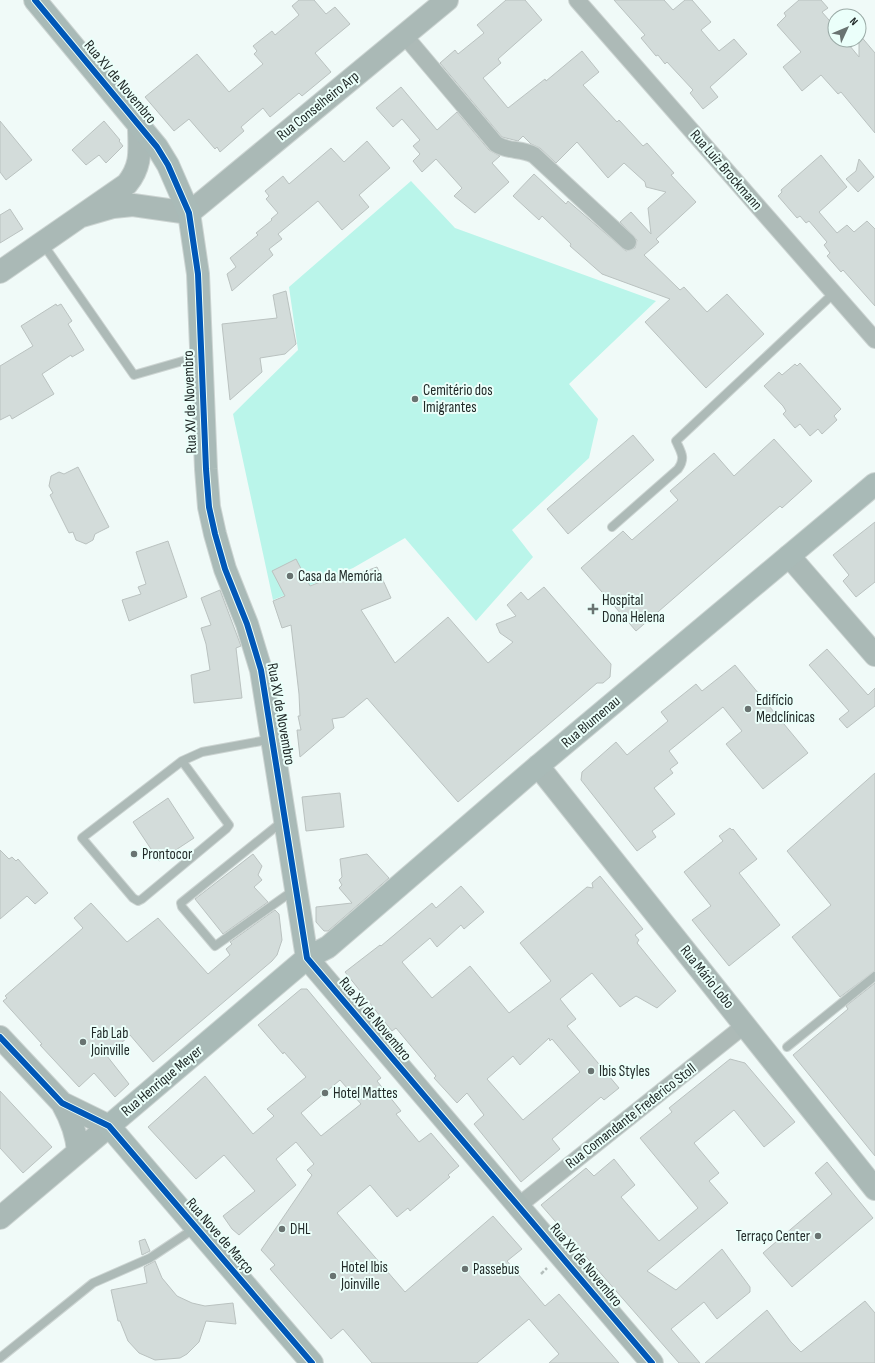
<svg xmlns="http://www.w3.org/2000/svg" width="875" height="1363" viewBox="0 0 875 1363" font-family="'Sofia Sans Condensed',sans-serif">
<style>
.green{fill:#baf5ea}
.building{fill:#d3dcda;stroke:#bac2c0;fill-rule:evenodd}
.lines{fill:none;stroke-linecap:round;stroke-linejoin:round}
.lane-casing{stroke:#ccd4d2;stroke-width:10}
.street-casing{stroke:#ccd4d2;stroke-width:18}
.secondary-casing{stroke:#ccd4d2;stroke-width:24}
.primary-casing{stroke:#ccd4d2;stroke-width:24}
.path{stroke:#b4bebc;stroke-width:2.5;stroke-dasharray:4 2;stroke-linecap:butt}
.lane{stroke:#adbab7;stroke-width:8}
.street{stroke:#adbab7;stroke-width:16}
.secondary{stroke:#aab9b6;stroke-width:22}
.primary{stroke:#a9bab7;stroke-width:22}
.cycleway-casing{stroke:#ebfffa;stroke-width:8}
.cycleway{stroke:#0057b8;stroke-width:6}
.poi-dot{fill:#697371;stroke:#ebfffa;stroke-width:1.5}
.labels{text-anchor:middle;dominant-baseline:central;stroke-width:4;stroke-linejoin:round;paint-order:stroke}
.street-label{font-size:15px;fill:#212a28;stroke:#ebfffa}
.poi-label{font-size:15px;fill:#212a28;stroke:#ebfffa;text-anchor:start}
</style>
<rect width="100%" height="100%" fill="#f0faf8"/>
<path class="green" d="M411 181 455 228 656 301 569 384 598 419 589 458 512 530 533 557 476 621 405 538 353 568 273 600 233 414 298 350 289 287Z"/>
<path class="building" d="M299 0H314L326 14 335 7 350 24 315 53 331 72 302 96 299 93 270 117 263 108 241 127 244 131 220 152 217 147 215 149 189 119 174 131 145 97 197 54 229 92 263 64 254 54 257 51 253 46 272 31 275 35 299 15 292 6Z
M506 0H525L542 20 498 59 501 63 483 78 508 108 545 79 546 81 582 51 599 72 583 85 617 122 619 120 643 146 647 143 674 173 671 175 696 202 656 239 659 242 644 255 680 290 684 287 707 312 727 294 764 334 706 388 645 322 670 299 602 274 570 246 571 244 542 216 539 220 513 196 534 174 566 204 568 201 626 251 635 248 637 240 620 222 631 212 651 234 648 208 666 192 646 187 645 182 624 163 608 178 577 142 556 163 540 148 531 144 523 136 518 141 502 137 440 63 455 50 458 54 484 33 477 25Z
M614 0H664L673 10 685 0H692L711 22 701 30 719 51 734 39 747 54 710 87 718 97 703 109 690 93 693 90 667 62 665 64 658 55 656 56 641 38 645 35Z
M799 0H821L828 8 822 12 835 27V40H845L859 57V34L875 53V133L841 92 838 94 821 75 802 91 783 67 801 52 777 25 786 16 784 13Z
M401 87 437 130 457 112 489 150 500 156 492 163 509 182 475 213 454 196 462 188 436 159 422 172 413 161 420 154 413 146 420 140 402 119 393 127 376 108Z
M0 121 32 160 6 180 0 172Z
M104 121 120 140 119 141 123 146 106 163 99 155 86 165 72 150Z
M367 141 390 168 359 195 369 207 342 230 318 201 278 234 282 239 269 249 273 255 232 291 227 274 236 267 230 258 258 235 256 233 272 220 271 219 278 213 266 199 269 196 265 191 283 176 289 184 331 148 344 162Z
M821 155 847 187 819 212 837 233 847 225 854 232 867 221 875 229V306L843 270 841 272 827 256 830 253 824 245 827 242 809 221 806 223 800 216 797 218 778 196 782 192 781 190Z
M859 159 874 177 858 192 846 179 856 171Z
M10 209 23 229 0 243V215Z
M286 291 296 344 285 354 260 358 262 372 230 400 222 324 277 318 273 295Z
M56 304 57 306 61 304 72 321 68 324 84 350 72 357 71 355 42 374 54 394 12 419 10 415 0 420V366L33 346 21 326Z
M800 363 841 409 834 416 837 420 822 434 818 429 810 436 800 424 795 428 783 414 786 411 783 406 764 386 779 372 782 375 795 364 797 366Z
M633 435 654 460 568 534 547 509Z
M774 439 812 481 782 508 780 506 636 631 581 568 623 531 632 540 678 500 670 491 714 453 734 476Z
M78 467 109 527 95 534 93 540 86 544 76 540 73 532 69 533 50 495 53 493 49 486 51 476 59 472 64 474Z
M875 522V582L856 597 843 581 849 575 833 555Z
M168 541 187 597 129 621 122 600 141 594 138 587 146 584 136 552Z
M296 559 310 586 346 572 349 577 377 567 391 598 361 610 395 663 448 617 488 663 513 642 500 633 496 624 516 616 507 605 521 592 528 600 544 587 611 664 610 677 603 683H597L458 802 367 698 344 717 332 719 334 728 300 757 297 730H301L298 716H300L299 694 291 625 282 628 273 601 285 596 272 571Z
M220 590 241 646 236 648 242 698 194 703 191 675 210 670 206 644 201 628 211 625 201 598Z
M827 649 868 695 875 688V706L847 728 839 719 849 711 809 665Z
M735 665 808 753 763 789 726 744 742 731 723 707 669 751 678 763 670 769 673 773 654 788 675 814 652 831 656 837 637 851 581 780 582 772 616 742 627 755 668 721 661 712 696 684 702 691Z
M875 773V971L840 997 792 937 831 905 787 851Z
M340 793 344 827 306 831 302 797Z
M168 798 194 838 159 861 133 822Z
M730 828 732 830 733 829 757 859 739 873 780 925 729 966 692 920 711 906 684 872 723 841 719 836Z
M0 850 9 859 12 857 16 861 18 859 48 893 35 904 27 896 0 919Z
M253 854 262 866 258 875 262 880 254 887 268 902 223 934 195 899Z
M367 854 389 878 328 931H324L316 922V907L352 903 339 888 342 885 339 880 342 877 340 859Z
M600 876 643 929 635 935 639 940 637 943 676 991 657 1008 636 996 620 1007 592 973 560 999 576 1019 567 1026 619 1088 604 1100 601 1097 552 1139 560 1149 521 1182 474 1124 484 1115 467 1093 457 1103 434 1078 436 1076 396 1028 392 1031 345 972 380 945 381 946 432 903 436 908 461 886 484 912 464 929 461 925 437 947 430 938 402 962 432 998 470 966 509 1013 551 981 520 943 587 887 593 888 592 883ZM549 1038 550 1041 552 1039 580 1072 523 1120 487 1079 513 1056 520 1065Z
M91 903 127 942 158 918 208 974 230 955 226 949 232 944 230 942 275 910 279 914 282 940 277 955 272 961 153 1062 130 1035 107 1056 129 1084 115 1097 94 1073 79 1087 40 1045 42 1044 3 1001 7 998 5 996 83 928 74 918Z
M875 983V1156L793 1055 848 1009 846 1006Z
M301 989H307L381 1078 377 1081 401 1111 396 1114 419 1142 431 1133 459 1166 448 1175 450 1177 410 1211 408 1208 397 1217 370 1185 337 1213 405 1292 493 1216 522 1249 507 1261 545 1306 559 1294 619 1363H549L559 1354 529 1319 477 1363H372L343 1329 331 1339 270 1269 275 1265 261 1250 312 1175 307 1170 314 1164 296 1142 276 1159 296 1185 239 1235 232 1229 223 1216 255 1191 224 1155 196 1179 148 1127 205 1076 253 1134 274 1116 267 1109 306 1077 284 1052 283 1054 258 1025ZM340 1080 361 1104 321 1136 301 1113Z
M730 1059 745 1063 795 1122 764 1147 734 1110 694 1143 719 1173 709 1181 728 1203 647 1271 676 1290 722 1249 750 1287V1292L717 1319 704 1302 671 1329 700 1363H679L541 1205 586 1168 594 1176 614 1159 635 1185 621 1197 659 1241 698 1208 640 1138 672 1112 669 1108Z
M0 1091 52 1147 23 1173 0 1148Z
M827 1162 873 1218 792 1287 763 1253 832 1194 815 1173Z
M145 1239 150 1251 142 1255 139 1241Z
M155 1261 162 1278 177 1296 192 1303 205 1306 233 1303 236 1324 206 1321 199 1342 187 1354 180 1358 155 1360 139 1353 128 1341 120 1321H118L111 1290 147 1283 144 1267Z
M865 1301 875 1313V1363H705L767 1310 791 1342 801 1352Z"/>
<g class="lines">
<g class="lane-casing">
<path id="lane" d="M43 244 134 375 200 356
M612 527 678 469C686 458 681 452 676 441L834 293
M182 761 229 825 226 829 142 899 138 901 133 898 82 838 182 761 202 752 272 739
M283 821 181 903 182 907 215 946 294 890
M787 1047 875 976
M0 1358 93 1283 150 1258 195 1228"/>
</g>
<g class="street-casing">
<path id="street" d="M577 0 875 340
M404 35 496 144C508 152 521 148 534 155L628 242
M518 1206 745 1025"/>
</g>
<g class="secondary-casing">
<path id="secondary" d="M82 216 113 207 133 205 189 213 447 0
M0 272 127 184C143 164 139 149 139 125
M789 556 875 655
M538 766 875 1189
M307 958 652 1363
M0 1037 62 1103 109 1126 0 1218
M62 1103C71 1119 77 1134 78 1152"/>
</g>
<g class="primary-casing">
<path id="primary" d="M35 0 157 147 168 165 189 213 198 274 206 469 209 507 215 534 225 569 247 624 261 670 307 958
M312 1363 109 1126 307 958 328 947 538 766 875 484"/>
</g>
<path class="path" d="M541 1274 547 1268"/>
<use href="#lane" class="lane"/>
<use href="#street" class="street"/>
<use href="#secondary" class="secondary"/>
<use href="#primary" class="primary"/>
<g class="cycleway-casing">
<path id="cycleway" d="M35 0 157 147 168 165 189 213 198 274 206 469 209 507 215 534 225 569 247 624 261 670 307 958 652 1363
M0 1037 62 1103 109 1126 312 1363"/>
</g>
<use href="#cycleway" class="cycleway"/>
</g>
<g class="poi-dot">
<circle cx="415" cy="399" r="4"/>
<circle cx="290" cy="576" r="4"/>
<path d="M591 603h4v4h4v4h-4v4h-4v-4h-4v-4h4z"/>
<circle cx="748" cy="709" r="4"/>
<circle cx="134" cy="854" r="4"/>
<circle cx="83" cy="1042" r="4"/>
<circle cx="591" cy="1071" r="4"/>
<circle cx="325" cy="1093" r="4"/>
<circle cx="282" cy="1229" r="4"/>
<circle cx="818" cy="1236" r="4"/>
<circle cx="465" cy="1269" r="4"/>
<circle cx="333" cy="1276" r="4"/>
</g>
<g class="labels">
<g class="street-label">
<text transform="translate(120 82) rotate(50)">Rua XV de Novembro</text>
<text transform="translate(318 106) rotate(-39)">Rua Conselheiro Arp</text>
<text transform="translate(726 170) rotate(49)">Rua Luiz Brockmann</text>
<text transform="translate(190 402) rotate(-92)">Rua XV de Novembro</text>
<text transform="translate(281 714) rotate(80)">Rua XV de Novembro</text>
<text transform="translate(591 722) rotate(-40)">Rua Blumenau</text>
<text transform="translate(707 977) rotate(51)">Rua Mário Lobo</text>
<text transform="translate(375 1019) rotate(50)">Rua XV de Novembro</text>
<text transform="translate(162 1081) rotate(-40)">Rua Henrique Meyer</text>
<text transform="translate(631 1116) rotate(-38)">Rua Comandante Frederico Stoll</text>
<text transform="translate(220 1236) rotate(49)">Rua Nove de Março</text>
<text transform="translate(586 1265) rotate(50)">Rua XV de Novembro</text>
</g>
<g class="poi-label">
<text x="423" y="390">Cemitério dos<tspan x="423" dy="17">Imigrantes</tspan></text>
<text x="298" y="576">Casa da Memória</text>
<text x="602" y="600">Hospital<tspan x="602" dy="17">Dona Helena</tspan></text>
<text x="756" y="700">Edifício<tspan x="756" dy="17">Medclínicas</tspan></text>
<text x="142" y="854">Prontocor</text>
<text x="91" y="1033">Fab Lab<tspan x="91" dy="17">Joinville</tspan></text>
<text x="599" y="1071">Ibis Styles</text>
<text x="333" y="1093">Hotel Mattes</text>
<text x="290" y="1229">DHL</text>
<text x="810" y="1236" text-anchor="end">Terraço Center</text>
<text x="341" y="1267">Hotel Ibis<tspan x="341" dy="17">Joinville</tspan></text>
<text x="473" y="1269">Passebus</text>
</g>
</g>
<g transform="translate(847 28) rotate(46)"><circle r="19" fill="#ebfffa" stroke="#9aaaa6"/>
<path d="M0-3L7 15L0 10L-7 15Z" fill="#697371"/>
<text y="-6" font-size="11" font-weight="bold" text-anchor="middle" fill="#212a28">N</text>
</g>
</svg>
